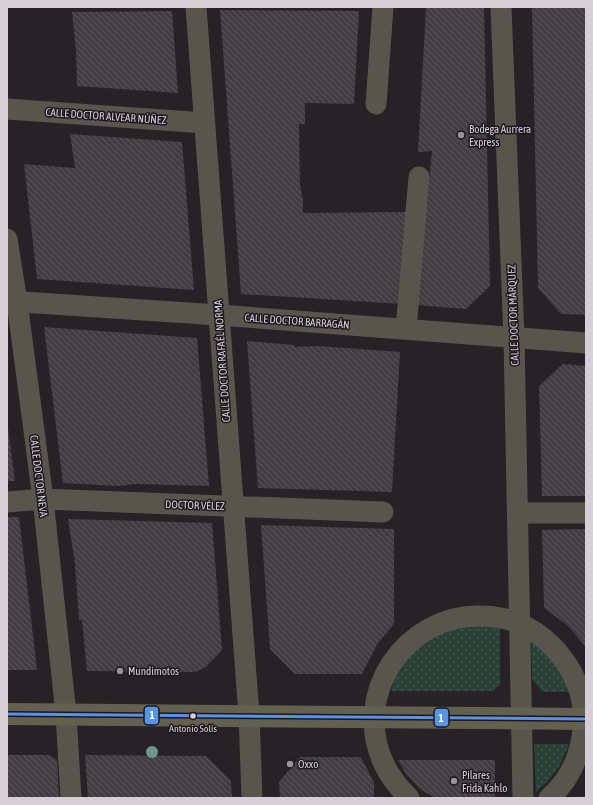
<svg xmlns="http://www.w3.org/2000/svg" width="593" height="805" viewBox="0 0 593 805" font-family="'Asap Condensed',sans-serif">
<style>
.green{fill:url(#green-dots)}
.building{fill:url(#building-back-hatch)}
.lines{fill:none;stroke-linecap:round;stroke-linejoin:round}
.minor{stroke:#58554c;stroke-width:21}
.major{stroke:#646050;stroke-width:22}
.bus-1-casing{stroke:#1e161e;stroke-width:6}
.bus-1{stroke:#5594e7;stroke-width:3}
.tree{fill:#6d9886}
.poi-dot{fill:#989398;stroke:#1e161e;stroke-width:1.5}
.bus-dot{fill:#d6d0d6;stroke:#1e161e;stroke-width:1.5}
.labels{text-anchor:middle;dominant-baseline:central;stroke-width:3;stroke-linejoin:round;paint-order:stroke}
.bus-label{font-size:10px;fill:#d6d0d6;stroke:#1e161e}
.street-label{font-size:11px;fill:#d6d0d6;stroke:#1e161e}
.poi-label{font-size:11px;fill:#d6d0d6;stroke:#1e161e;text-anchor:start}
.line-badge{stroke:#1e161e;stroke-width:1.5}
.badge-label{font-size:11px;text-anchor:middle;font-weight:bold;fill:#fff}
</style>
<defs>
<pattern id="green-dots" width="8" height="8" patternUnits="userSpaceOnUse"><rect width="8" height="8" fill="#294136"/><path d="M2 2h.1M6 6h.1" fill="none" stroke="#475b52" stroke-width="1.8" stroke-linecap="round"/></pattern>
<pattern id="building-back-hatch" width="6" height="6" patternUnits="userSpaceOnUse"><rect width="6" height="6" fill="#423d40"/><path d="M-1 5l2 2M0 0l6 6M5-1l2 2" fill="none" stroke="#5d585b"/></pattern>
</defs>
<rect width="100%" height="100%" fill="#262226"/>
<path class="green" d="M463 625 500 626V684L493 691H391L395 678 409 656 433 636Z
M531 639 542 647 564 677 569 692H543L532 679Z
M534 744H569L559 767 547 782 536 792Z"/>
<path class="building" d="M426 7H484L490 286 466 309 415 305 425 224 432 151 418 152Z
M532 7H586V315L561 314 538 288Z
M220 10 359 11 354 104 305 103V124H299L300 185 303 200V213L407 212 402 304 241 294Z
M172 11 178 93 77 86 76 50 72 12Z
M70 134 182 142 194 290 37 279 24 164 75 168Z
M44 327 197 338 209 486 136 484 117 486 63 483Z
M247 341 294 345 295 347 318 346 400 352 392 492 258 488Z
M563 364 586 366V496H542L539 386Z
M7 428H8L15 481H7Z
M7 517H19L37 670H7Z
M68 519 212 523 222 650 206 667 196 672 87 671 82 620H79L75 564Z
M261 525 394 529V624L378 643 362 674H295L270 649Z
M586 529V647L567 625 544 608 542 530Z
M7 755H49L57 760 59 798H7Z
M85 755 206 756 231 781 232 798H88Z
M300 757H361L374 783V798H280L279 782Z
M398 760H495V798H435L420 789 406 774Z"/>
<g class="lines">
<path class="minor" d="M196 7 249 715 252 798
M501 7 514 338 523 798
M376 104 383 7
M7 109 205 123
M7 239 17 302 43 499 66 714 71 798
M7 301 219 315 586 343
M406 329 419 177
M7 502 43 499 383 512
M518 513H586
M409 798C399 788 390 777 384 764 351 695 405 614 481 616 507 616 532 626 551 645 568 662 580 684 583 708 586 741 575 776 549 798"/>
<path class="major" d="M7 714 586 719"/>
<g class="bus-1-casing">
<path id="bus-1" d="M7 714 586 719"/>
</g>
<use href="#bus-1" class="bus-1"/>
</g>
<circle class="tree" cx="152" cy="752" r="6"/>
<g class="poi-dot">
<circle cx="461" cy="135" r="4"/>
<circle cx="120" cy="671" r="4"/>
<circle cx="290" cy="764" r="4"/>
<circle cx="454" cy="781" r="4"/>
</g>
<circle class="bus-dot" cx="193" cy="716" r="3.5"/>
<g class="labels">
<g class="bus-label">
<text x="193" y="728">Antonio Solís</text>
</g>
<g class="street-label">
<text transform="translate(106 116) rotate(4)">CALLE DOCTOR ALVEAR NÚÑEZ</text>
<text transform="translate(513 315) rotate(-92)">CALLE DOCTOR MÁRQUEZ</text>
<text transform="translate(297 321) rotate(4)">CALLE DOCTOR BARRAGÁN</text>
<text transform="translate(222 361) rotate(-94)">CALLE DOCTOR RAFAÉL NORMA</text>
<text transform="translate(39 476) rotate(83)">CALLE DOCTOR NEVA</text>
<text transform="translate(195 505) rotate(2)">DOCTOR VÉLEZ</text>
</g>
<g class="poi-label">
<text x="469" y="129">Bodega Aurrera<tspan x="469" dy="13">Express</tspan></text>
<text x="128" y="671">Mundimotos</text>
<text x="298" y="764">Oxxo</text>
<text x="462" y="775">Pilares<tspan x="462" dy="13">Frida Kahlo</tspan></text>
</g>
</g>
<g class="line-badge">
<rect x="144" y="706" width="15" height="19" rx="4" fill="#5594e7"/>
<rect x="434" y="708" width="15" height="19" rx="4" fill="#5594e7"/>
</g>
<g class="badge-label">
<text x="152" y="719">1</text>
<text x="441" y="722">1</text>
</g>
<rect width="593" height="805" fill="none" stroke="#d6d0d6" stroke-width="16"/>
</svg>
